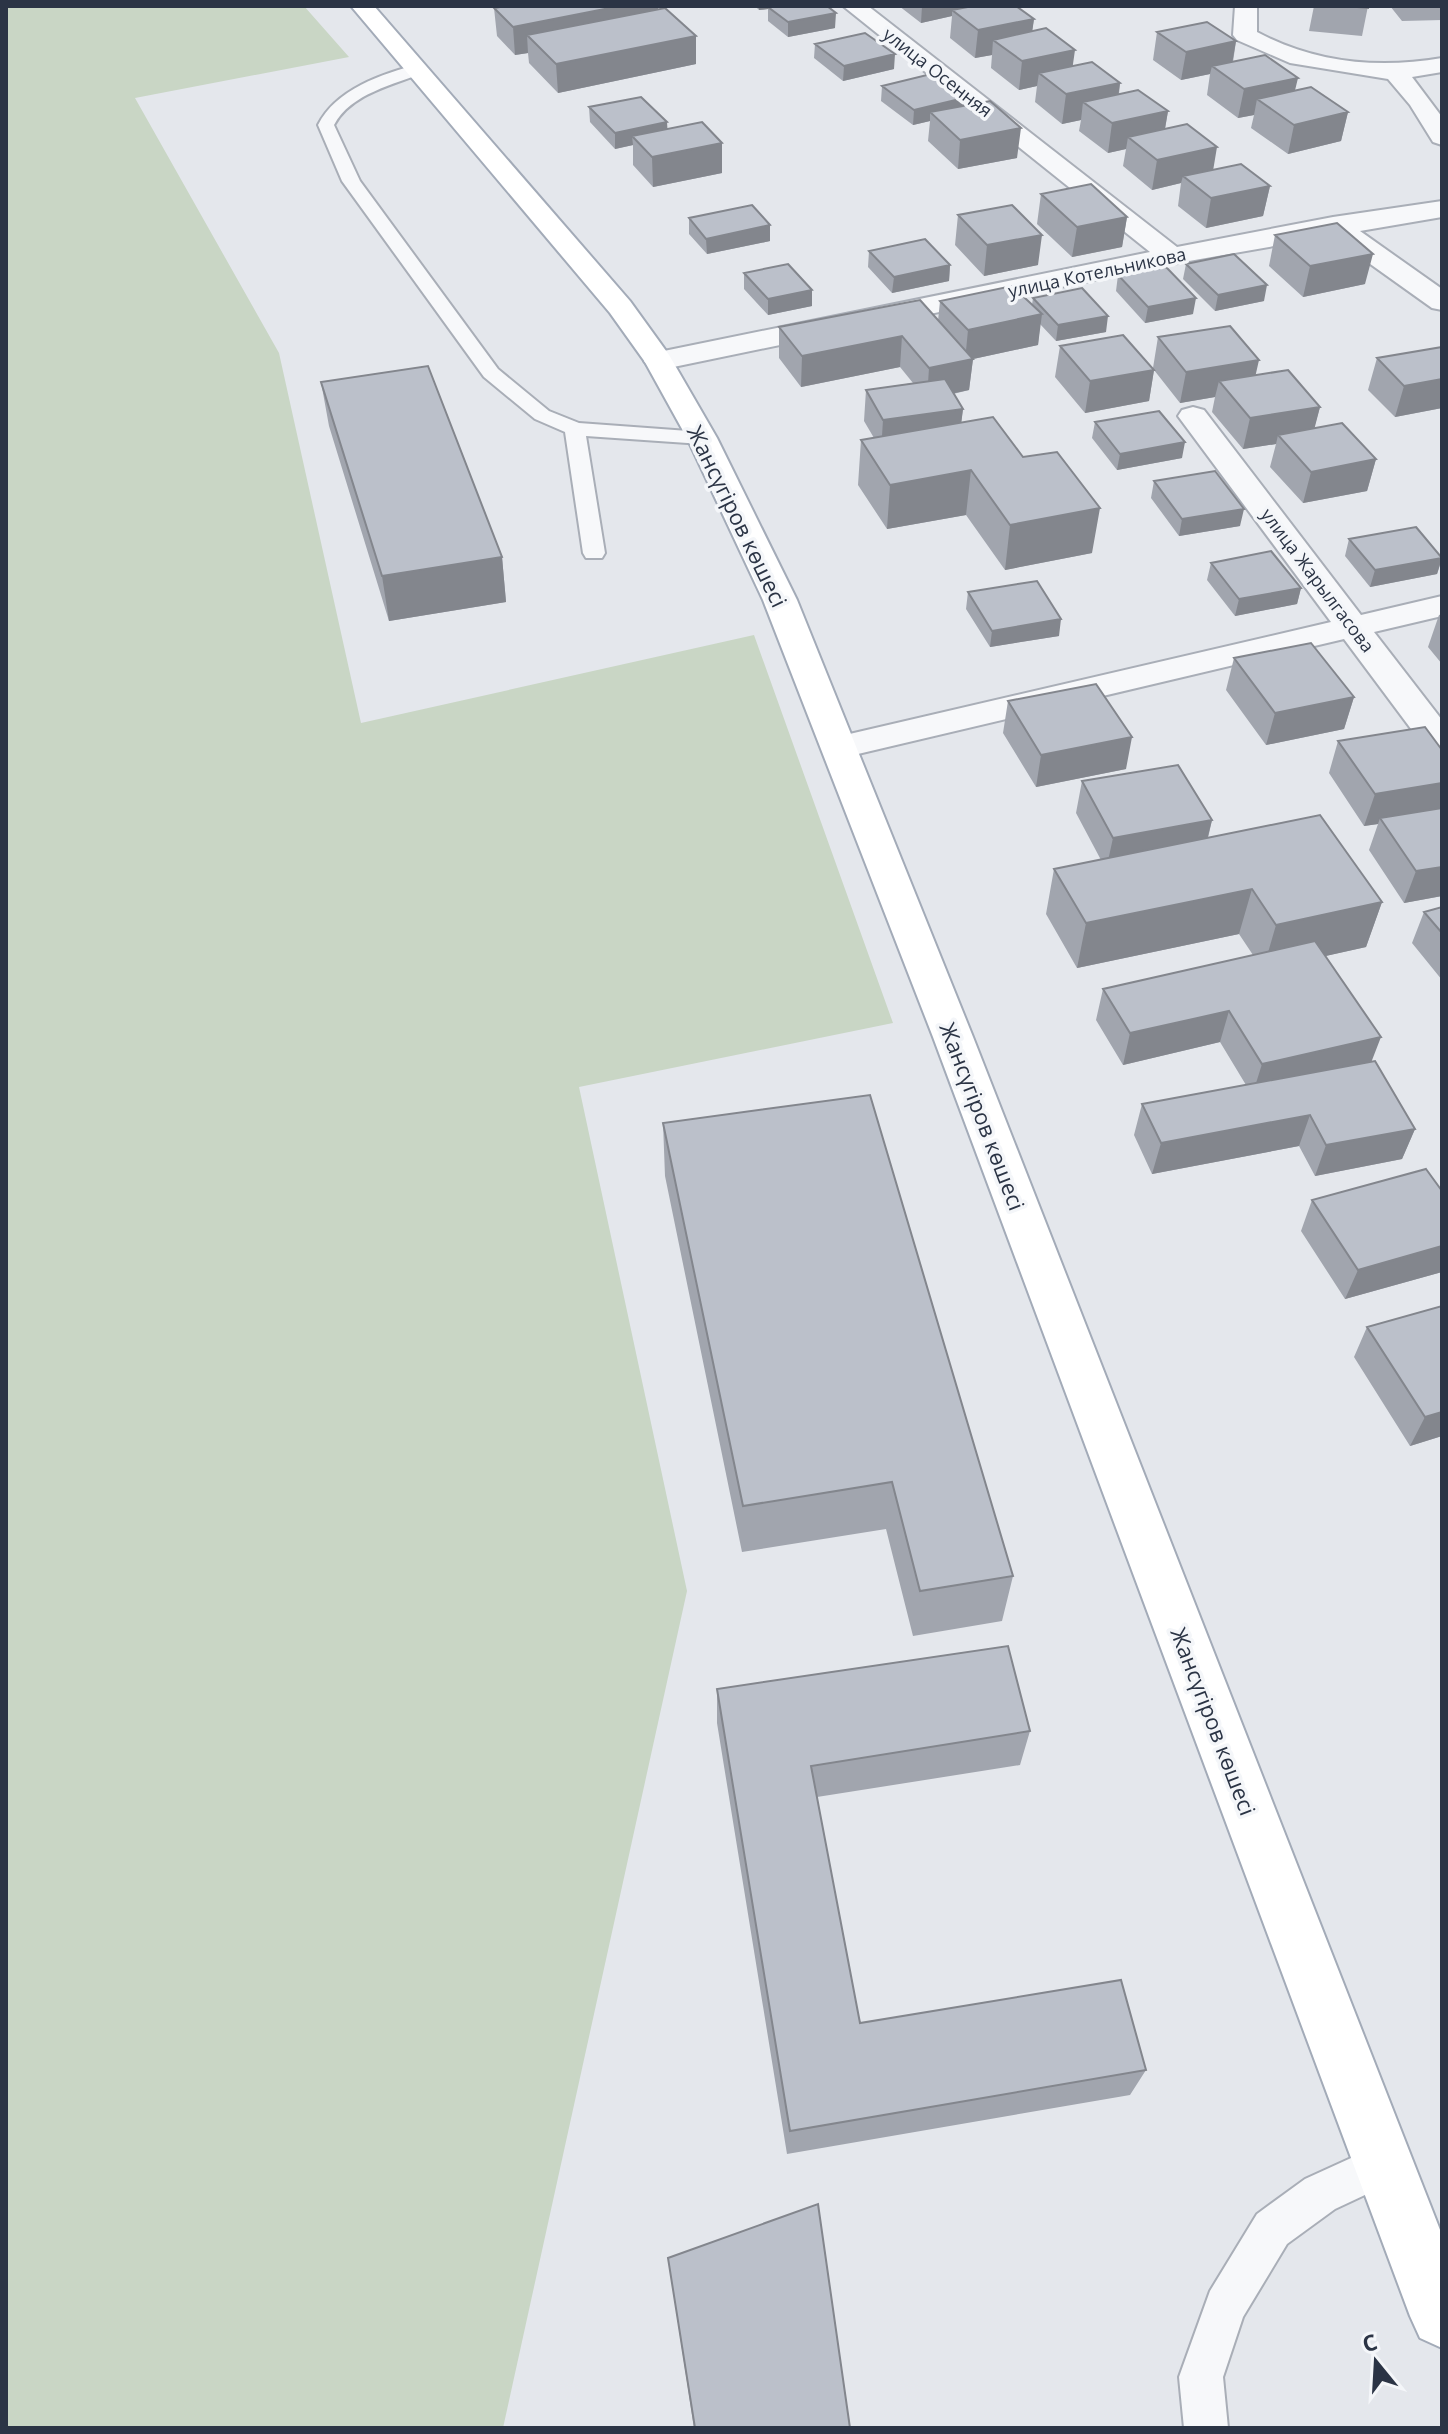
<svg xmlns="http://www.w3.org/2000/svg" width="1448" height="2434" viewBox="0 0 1448 2434" font-family="'Open Sans',sans-serif">
<style>
.green{fill:#c9d6c5}
.lines{fill:none;stroke-linecap:round;stroke-linejoin:round}
.lane-casing{stroke:#a9aeb7;stroke-width:4}
.street-casing{stroke:#a9aeb7;stroke-width:4}
.primary-casing{stroke:#a3abb8;stroke-width:4}
.lane{fill:#f7f8fa;fill-rule:evenodd}
.street{fill:#f7f8fa;fill-rule:evenodd}
.primary{fill:#fff;fill-rule:evenodd}
.wall{fill:#a1a5ae}
.shaded-wall{fill:#83868d}
.building{fill:#bbc0ca;stroke:#83868d;stroke-width:2}
.labels{text-anchor:middle;dominant-baseline:central;stroke-width:7;stroke-linejoin:round;paint-order:stroke}
.far-street-label{font-size:18px;fill:#2b3445;stroke:#f4f6f9}
.street-label{font-size:22px;fill:#2b3445;stroke:#f4f6f9}
</style>
<rect width="100%" height="100%" fill="#e4e7ec"/>
<path class="green" d="M6 6H304L349 57 135 98 279 353 361 723 754 635 893 1023 579 1087 687 1591 503 2428H6Z"/>
<g class="lines">
<g class="lane-casing">
<path id="lane" d="M419 64 425 66V72C394 85 351 93 334 125L360 181 498 369 549 411 579 423 702 432 712 438 702 444 586 436 605 553 602 558H586L583 553 565 432 535 419 484 377 342 181 318 125C336 89 382 74 419 64Z
M1384 2143 1399 2149 1405 2164 1399 2179 1335 2209 1287 2244 1243 2317 1223 2377 1228 2428H1184L1179 2377 1210 2291 1257 2214 1305 2179Z"/>
</g>
<g class="street-casing">
<path id="street" d="M843 6H868L1177 247 1333 217 1442 201V217L1360 231 1442 289V310L1432 308 1331 236 1172 264 659 370 649 367 644 361 649 355 659 352 1150 252Z
M1235 6H1257V32C1315 63 1378 69 1442 58V72L1412 77 1442 117V145L1433 142 1410 105 1388 79 1290 63 1237 40 1233 35Z
M1193 407 1204 410 1361 615 1442 596V616L1374 632 1442 720V756L1429 753 1344 639 841 758 828 755 823 747 828 739 841 736 1331 622 1178 416 1182 410Z"/>
</g>
<g class="primary-casing">
<path id="primary" d="M351 6H374L630 301 669 355 717 438 797 600 973 1037 1442 2235V2348L1420 2338 1410 2316 933 1037 763 600 687 438 645 362 610 313Z"/>
</g>
<use href="#lane" class="lane"/>
<use href="#street" class="street"/>
<use href="#primary" class="primary"/>
</g>
<path class="wall" d="M506 6H658V9L696 64 558 93 529 63 528 53 515 55 497 36 494 8Z
M755 6H827L835 28 788 37 768 21V9L759 10Z
M899 6H969L1034 19 1032 31 1073 66 1120 83 1119 94 1168 111 1165 129 1213 169 1270 186 1263 216 1206 228 1178 206 1181 183 1152 190 1123 166 1126 149 1108 153 1079 131 1081 120 1062 124 1035 102 1037 86 1019 90 991 68 992 55 975 58 950 38 952 16 921 23Z
M1314 6H1368L1362 36 1309 31Z
M1390 6H1442V20L1402 21Z
M1157 32 1236 41 1233 62 1295 91 1348 112 1341 141 1288 154 1251 128 1254 115 1238 118 1207 95 1210 74 1181 80 1153 60Z
M815 44 894 69 843 81 814 58Z
M882 86 963 106 1017 158 958 169 928 141 930 121 913 125 881 101Z
M589 107 667 129 722 173 653 187 633 165V145L615 149 590 122Z
M1041 194 1127 217 1122 247 1072 257 1037 224Z
M958 215 1038 265 984 276 955 245Z
M689 218 770 241 707 254 689 234Z
M1275 235 1365 284 1303 297 1269 266Z
M869 251 950 265 949 281 892 293 868 267Z
M1186 264 1264 301 1215 311 1183 279Z
M744 273 812 290V306L768 315 744 289Z
M1118 275 1193 314 1145 323 1116 291Z
M1033 298 1106 332 1056 341 1040 324 1038 345 973 359 969 390 953 394 963 409 961 423 1092 553 1005 570 966 515 887 529 858 485 861 440 874 438 864 421 866 390 913 383 900 367 801 387 779 358V327L938 321 940 301 1032 305Z
M1158 337 1256 375 1320 407 1314 428 1376 459 1367 491 1303 503 1270 467 1276 444 1243 449 1212 412 1215 397 1180 403 1154 370 1149 401 1085 413 1055 377 1060 346 1153 368Z
M1442 347V408L1395 417 1368 390 1377 358Z
M321 382 502 557 506 602 389 621 329 426Z
M1095 422 1182 458 1117 470 1092 438Z
M1154 481 1240 526 1179 536 1151 498Z
M1349 539 1442 557V559L1437 574 1370 587 1345 556Z
M1211 563 1301 588 1297 604 1235 616 1207 580Z
M968 592 1059 636 990 647 966 609Z
M1442 614V664L1428 647 1439 615Z
M1234 658 1354 697 1344 729 1266 745 1226 690Z
M1008 701 1126 769 1036 787 1003 733Z
M1425 727 1442 896 1404 903 1369 850 1378 824 1364 826 1329 773 1338 741Z
M1082 781 1212 820 1208 838 1382 902 1366 947 1325 956 1372 1062 1415 1129 1402 1159 1315 1176 1299 1146 1152 1174 1134 1135 1142 1104 1246 1085 1220 1042 1123 1065 1096 1020 1103 989 1253 955 1239 934 1077 968 1046 914 1054 869 1101 860 1076 813Z
M1442 907V980L1412 943 1424 912Z
M663 1123 1013 1576 1002 1621 913 1636 886 1529 742 1552 665 1176Z
M1442 1191V1272L1345 1299 1301 1231 1312 1200Z
M1442 1306V1436L1410 1446 1354 1357 1367 1327Z
M717 1689 1030 1731 1020 1765 817 1797 860 2023 1146 2070 1130 2095 787 2154 717 1723Z
M668 2258 850 2428H694Z"/>
<path class="shaded-wall" d="M620 6H658V27L527 35 528 53 515 55 513 27Z
M759 6H783L768 7V9L759 10Z
M922 6H969V13L952 10V16L921 23Z
M836 13 835 28 788 37V22Z
M1034 19 1030 47 993 40 992 55 975 58 978 30Z
M696 36V64L558 93 556 64Z
M1236 41 1231 70 1212 66 1210 74 1181 80 1186 52Z
M1075 50 1071 78 1039 73 1037 86 1019 90 1022 61Z
M895 54 894 69 843 81 844 66Z
M1298 78 1291 107 1257 99 1254 115 1238 118 1244 89Z
M1120 83 1116 112 1083 102 1081 120 1062 124 1066 94Z
M964 98 963 113 930 112V121L913 125 914 110Z
M1168 111 1163 140 1128 137 1126 149 1108 153 1112 123Z
M1348 112 1341 141 1288 154 1294 125Z
M667 122 668 137 632 136 633 145 615 149V133Z
M1021 128 1017 158 958 169 960 140Z
M722 143V173L653 187 652 157Z
M1217 147 1212 177 1183 176 1181 183 1152 190 1157 160Z
M1270 186 1263 216 1206 228 1211 198Z
M1127 217 1122 247 1072 257 1077 227Z
M770 225V241L707 254 706 239Z
M1042 235 1038 265 984 276 987 245Z
M1373 254 1365 284 1303 297 1310 266Z
M950 265 949 281 892 293 894 277Z
M1267 285 1264 301 1215 311 1218 295Z
M812 290V306L768 315V299Z
M1196 298 1193 314 1145 323 1148 307Z
M1042 314 1038 345 973 359 969 390 927 399 929 368 965 361 968 330Z
M1108 316 1106 332 1056 341 1058 325Z
M902 336 900 367 801 387 802 356Z
M1259 360 1252 391 1219 381 1215 397 1180 403 1186 372Z
M1154 370 1149 401 1085 413 1090 381Z
M1442 379V408L1395 417 1404 386Z
M1320 407 1312 438 1278 435 1276 444 1243 449 1250 418Z
M963 409 959 441 881 452 883 420Z
M1185 442 1182 458 1117 470 1120 454Z
M1376 459 1367 491 1303 503 1311 472Z
M971 470 966 515 887 529 890 485Z
M1100 508 1092 553 1005 570 1010 525Z
M1244 509 1240 526 1179 536 1182 519Z
M502 557 506 602 389 621 382 576Z
M1442 558 1437 574 1370 587 1375 570Z
M1301 588 1297 604 1235 616 1239 599Z
M1061 619 1059 636 990 647 992 631Z
M1354 697 1344 729 1266 745 1275 713Z
M1132 737 1126 769 1036 787 1041 755Z
M1442 783V813L1380 818 1378 824 1364 826 1375 794Z
M1212 820 1204 852 1106 870 1113 838Z
M1442 867V896L1404 903 1416 871Z
M1252 889 1239 934 1077 968 1086 923Z
M1382 902 1366 947 1263 970 1276 925Z
M1229 1011 1220 1042 1123 1065 1130 1033Z
M1381 1037 1369 1068 1252 1096 1262 1064Z
M1310 1115 1299 1146 1152 1174 1161 1143Z
M1415 1129 1402 1159 1315 1176 1326 1145Z
M1442 1246V1272L1345 1299 1358 1270Z
M1442 1412V1436L1410 1446 1425 1417Z"/>
<path class="building" d="M506 6H620L513 27 494 8Z
M771 6H827L836 13 788 22 768 7Z
M973 6H1016L1034 19 978 30 952 10Z
M1345 6H1368V8Z
M665 8 696 36 556 64 527 35Z
M1207 22 1236 41 1186 52 1157 32Z
M1046 28 1075 50 1022 61 993 40Z
M865 33 895 54 844 66 815 44Z
M1265 55 1298 78 1244 89 1212 66Z
M1092 62 1120 83 1066 94 1039 73Z
M931 74 964 98 914 110 882 86Z
M1311 87 1348 112 1294 125 1257 99Z
M1138 90 1168 111 1112 123 1083 102Z
M641 97 667 122 615 133 589 107Z
M990 101 1021 128 960 140 930 112Z
M702 122 722 143 652 157 632 136Z
M1187 124 1217 147 1157 160 1128 137Z
M1241 164 1270 186 1211 198 1183 176Z
M1091 184 1127 217 1077 227 1041 194Z
M752 205 770 225 706 239 689 218Z
M1012 205 1042 235 987 245 958 215Z
M1337 223 1373 254 1310 266 1275 235Z
M925 239 950 265 894 277 869 251Z
M1234 254 1267 285 1218 295 1186 264Z
M788 264 812 290 768 299 744 273Z
M1166 267 1196 298 1148 307 1118 275Z
M1012 286 1042 314 968 330 940 301Z
M1082 288 1108 316 1058 325 1033 298Z
M920 300 973 359 929 368 902 336 802 356 779 327Z
M1230 326 1259 360 1186 372 1158 337Z
M1123 335 1154 370 1090 381 1060 346Z
M1442 347V379L1404 386 1377 358Z
M428 366 502 557 382 576 321 382Z
M1288 370 1320 407 1250 418 1219 381Z
M945 379 963 409 883 420 866 390Z
M1159 411 1185 442 1120 454 1095 422Z
M993 417 1023 457 1057 452 1100 508 1010 525 971 470 890 485 861 440Z
M1342 423 1376 459 1311 472 1278 435Z
M1215 471 1244 509 1182 519 1154 481Z
M1416 527 1442 558 1375 570 1349 539Z
M1271 551 1301 588 1239 599 1211 563Z
M1037 581 1061 619 992 631 968 592Z
M1311 643 1354 697 1275 713 1234 658Z
M1096 684 1132 737 1041 755 1008 701Z
M1425 727 1442 750V783L1375 794 1338 741Z
M1178 765 1212 820 1113 838 1082 781Z
M1442 808V867L1416 871 1380 818Z
M1320 815 1382 902 1276 925 1252 889 1086 923 1054 869Z
M1442 907V933L1424 912Z
M1315 941 1381 1037 1262 1064 1229 1011 1130 1033 1103 989Z
M1375 1061 1415 1129 1326 1145 1310 1115 1161 1143 1142 1104Z
M870 1095 1013 1576 920 1591 892 1482 743 1506 663 1123Z
M1426 1169 1442 1191V1246L1358 1270 1312 1200Z
M1442 1306V1412L1425 1417 1367 1327Z
M1008 1646 1030 1731 811 1766 860 2023 1121 1980 1146 2070 790 2131 717 1689Z
M818 2204 850 2428H695L668 2258Z"/>
<g class="labels">
<g class="far-street-label">
<text transform="translate(938 72) rotate(38)">улица Осенняя</text>
<text transform="translate(1097 272) rotate(-12)">улица Котельникова</text>
<text transform="translate(1318 580) rotate(53)">улица Жарылгасова</text>
</g>
<g class="street-label">
<text transform="translate(738 516) rotate(64)">Жансүгіров көшесі</text>
<text transform="translate(983 1116) rotate(69)">Жансүгіров көшесі</text>
<text transform="translate(1214 1721) rotate(69)">Жансүгіров көшесі</text>
</g>
</g>
<rect width="1448" height="2434" fill="none" stroke="#2b3445" stroke-width="16"/>
<g transform="translate(1376 2362) rotate(342)" stroke="#f4f6f9" stroke-width="6" paint-order="stroke">
<path d="M0-6L14 30L0 20L-14 30Z" fill="#2b3445"/>
<text y="-12" font-size="22" font-weight="bold" text-anchor="middle" fill="#2b3445">С</text>
</g>
</svg>
